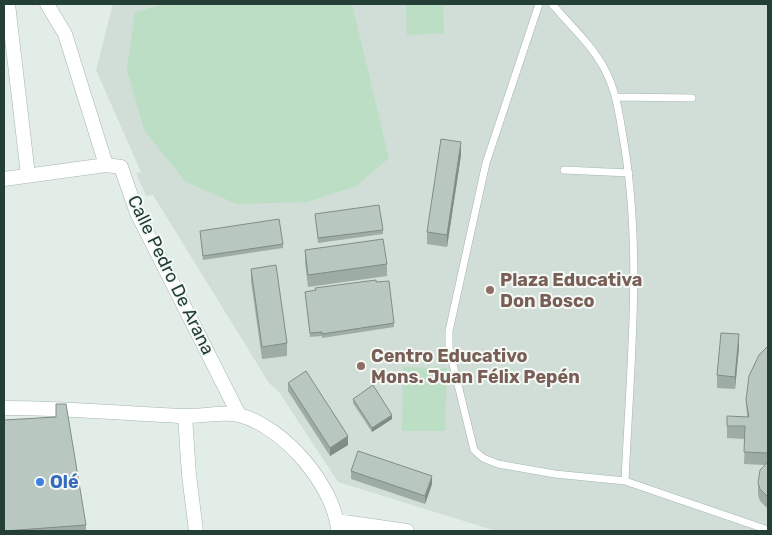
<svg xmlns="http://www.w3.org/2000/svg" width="772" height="535" viewBox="0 0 772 535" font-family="Rubik,sans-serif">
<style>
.built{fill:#d1ddd7}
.green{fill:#bcdec4}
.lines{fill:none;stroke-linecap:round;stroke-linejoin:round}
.service-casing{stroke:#a6b5af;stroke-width:8}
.minor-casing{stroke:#a6b5af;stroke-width:15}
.service{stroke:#fff;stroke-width:7}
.minor{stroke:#fff;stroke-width:14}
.wall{fill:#9eaca6}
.shaded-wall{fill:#818c87}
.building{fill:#b8c8c1;stroke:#818c87}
.education-dot{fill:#8d6e63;stroke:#f4f9f6;stroke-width:2}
.shop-dot{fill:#3f7fe0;stroke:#f4f9f6;stroke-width:2}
.labels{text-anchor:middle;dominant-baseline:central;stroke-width:4;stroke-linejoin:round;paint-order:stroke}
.street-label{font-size:18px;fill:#233f36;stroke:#f4f9f6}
.education-label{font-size:18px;font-weight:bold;fill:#785e54;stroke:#f4f9f6;text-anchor:start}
.shop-label{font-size:18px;font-weight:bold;fill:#366cbe;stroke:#f4f9f6;text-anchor:start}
</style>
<rect width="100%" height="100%" fill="#e3ede8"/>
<path class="built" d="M113 4H768V531H496L338 482 279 392 269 383 153 195 146 196 136 173 141 172 96 70Z"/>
<path class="green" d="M166 4H352L389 158 356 186 307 202 237 204 186 182 144 130 127 70 135 12Z
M406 4H443L444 33 407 35Z
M403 367 447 368 445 431H402Z"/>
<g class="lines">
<g class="service-casing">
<path id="service" d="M539 4 486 163 449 331V348L474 450 483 458 498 464 555 474 625 481 768 530
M552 4C569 24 591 44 604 68 616 90 619 113 623 137 643 250 630 367 625 481
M616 97 692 98
M564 170 629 173"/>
</g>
<g class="minor-casing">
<path id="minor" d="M8 4 28 175
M47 4 65 34 106 165 121 167 137 213 239 415
M4 179 106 165
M4 408C63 408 123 413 182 416 201 417 221 411 239 415 283 426 335 486 338 531
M185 416 189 475 196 531
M337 521 407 531"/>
</g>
<use href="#service" class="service"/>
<use href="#minor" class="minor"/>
</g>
<path class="wall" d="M461 155 447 247 427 244V232Z
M315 214 383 230V234L318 243Z
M200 231 283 244V248L203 260Z
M305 250 387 264V276L308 287 305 262Z
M251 269 287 343V356L262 359 251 281Z
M376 282 394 323V327L322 338V336L310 337 305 292Z
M768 346V509L760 501 758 495V483L765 465 744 464 745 439 727 438V426L747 417 746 400Z
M739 347 735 389 717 388V375Z
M288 383 348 445 330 456 288 391Z
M353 399 392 419 372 432 353 403Z
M56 404 86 525V531H4V420L56 417Z
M351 471 432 484 425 504 351 479Z"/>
<path class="shaded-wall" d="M461 142V155L447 247V235Z
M739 334V347L735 389V377Z
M392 415V419L372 432V428Z
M348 436V445L330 456V448Z
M432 476V484L425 504V496Z"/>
<path class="building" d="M441 139 461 142 447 235 427 232Z
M379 205 383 230 318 238 315 214Z
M279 219 283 244 203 256 200 231Z
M383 239 387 264 308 275 305 250Z
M276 265 287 343 262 347 251 269Z
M376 280V282L389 281 394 323 322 334V332L310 333 305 292 316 290 315 288Z
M721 333 739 334 735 377 717 375Z
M768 346V453L744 452 745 426H727V416L749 417 746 400 749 376 759 355Z
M306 371 348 436 330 448 288 383Z
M373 385 392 415 372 428 353 399Z
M56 404H66L86 525 4 531V420L56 417Z
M358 451 432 476 425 496 351 471Z
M768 462V497L760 489 758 483 760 470Z"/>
<g class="education-dot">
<circle cx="490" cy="290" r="5"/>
<circle cx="361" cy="366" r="5"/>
</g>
<circle class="shop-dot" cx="40" cy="482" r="5"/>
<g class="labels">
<g class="street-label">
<text transform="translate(171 275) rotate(64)">Calle Pedro De Arana</text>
</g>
<g class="education-label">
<text x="500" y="280">Plaza Educativa<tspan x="500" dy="21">Don Bosco</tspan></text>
<text x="371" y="356">Centro Educativo<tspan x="371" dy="21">Mons. Juan Félix Pepén</tspan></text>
</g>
<g class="shop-label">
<text x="50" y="482">Olé</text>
</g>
</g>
<rect width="772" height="535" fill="none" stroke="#233f36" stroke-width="10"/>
</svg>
